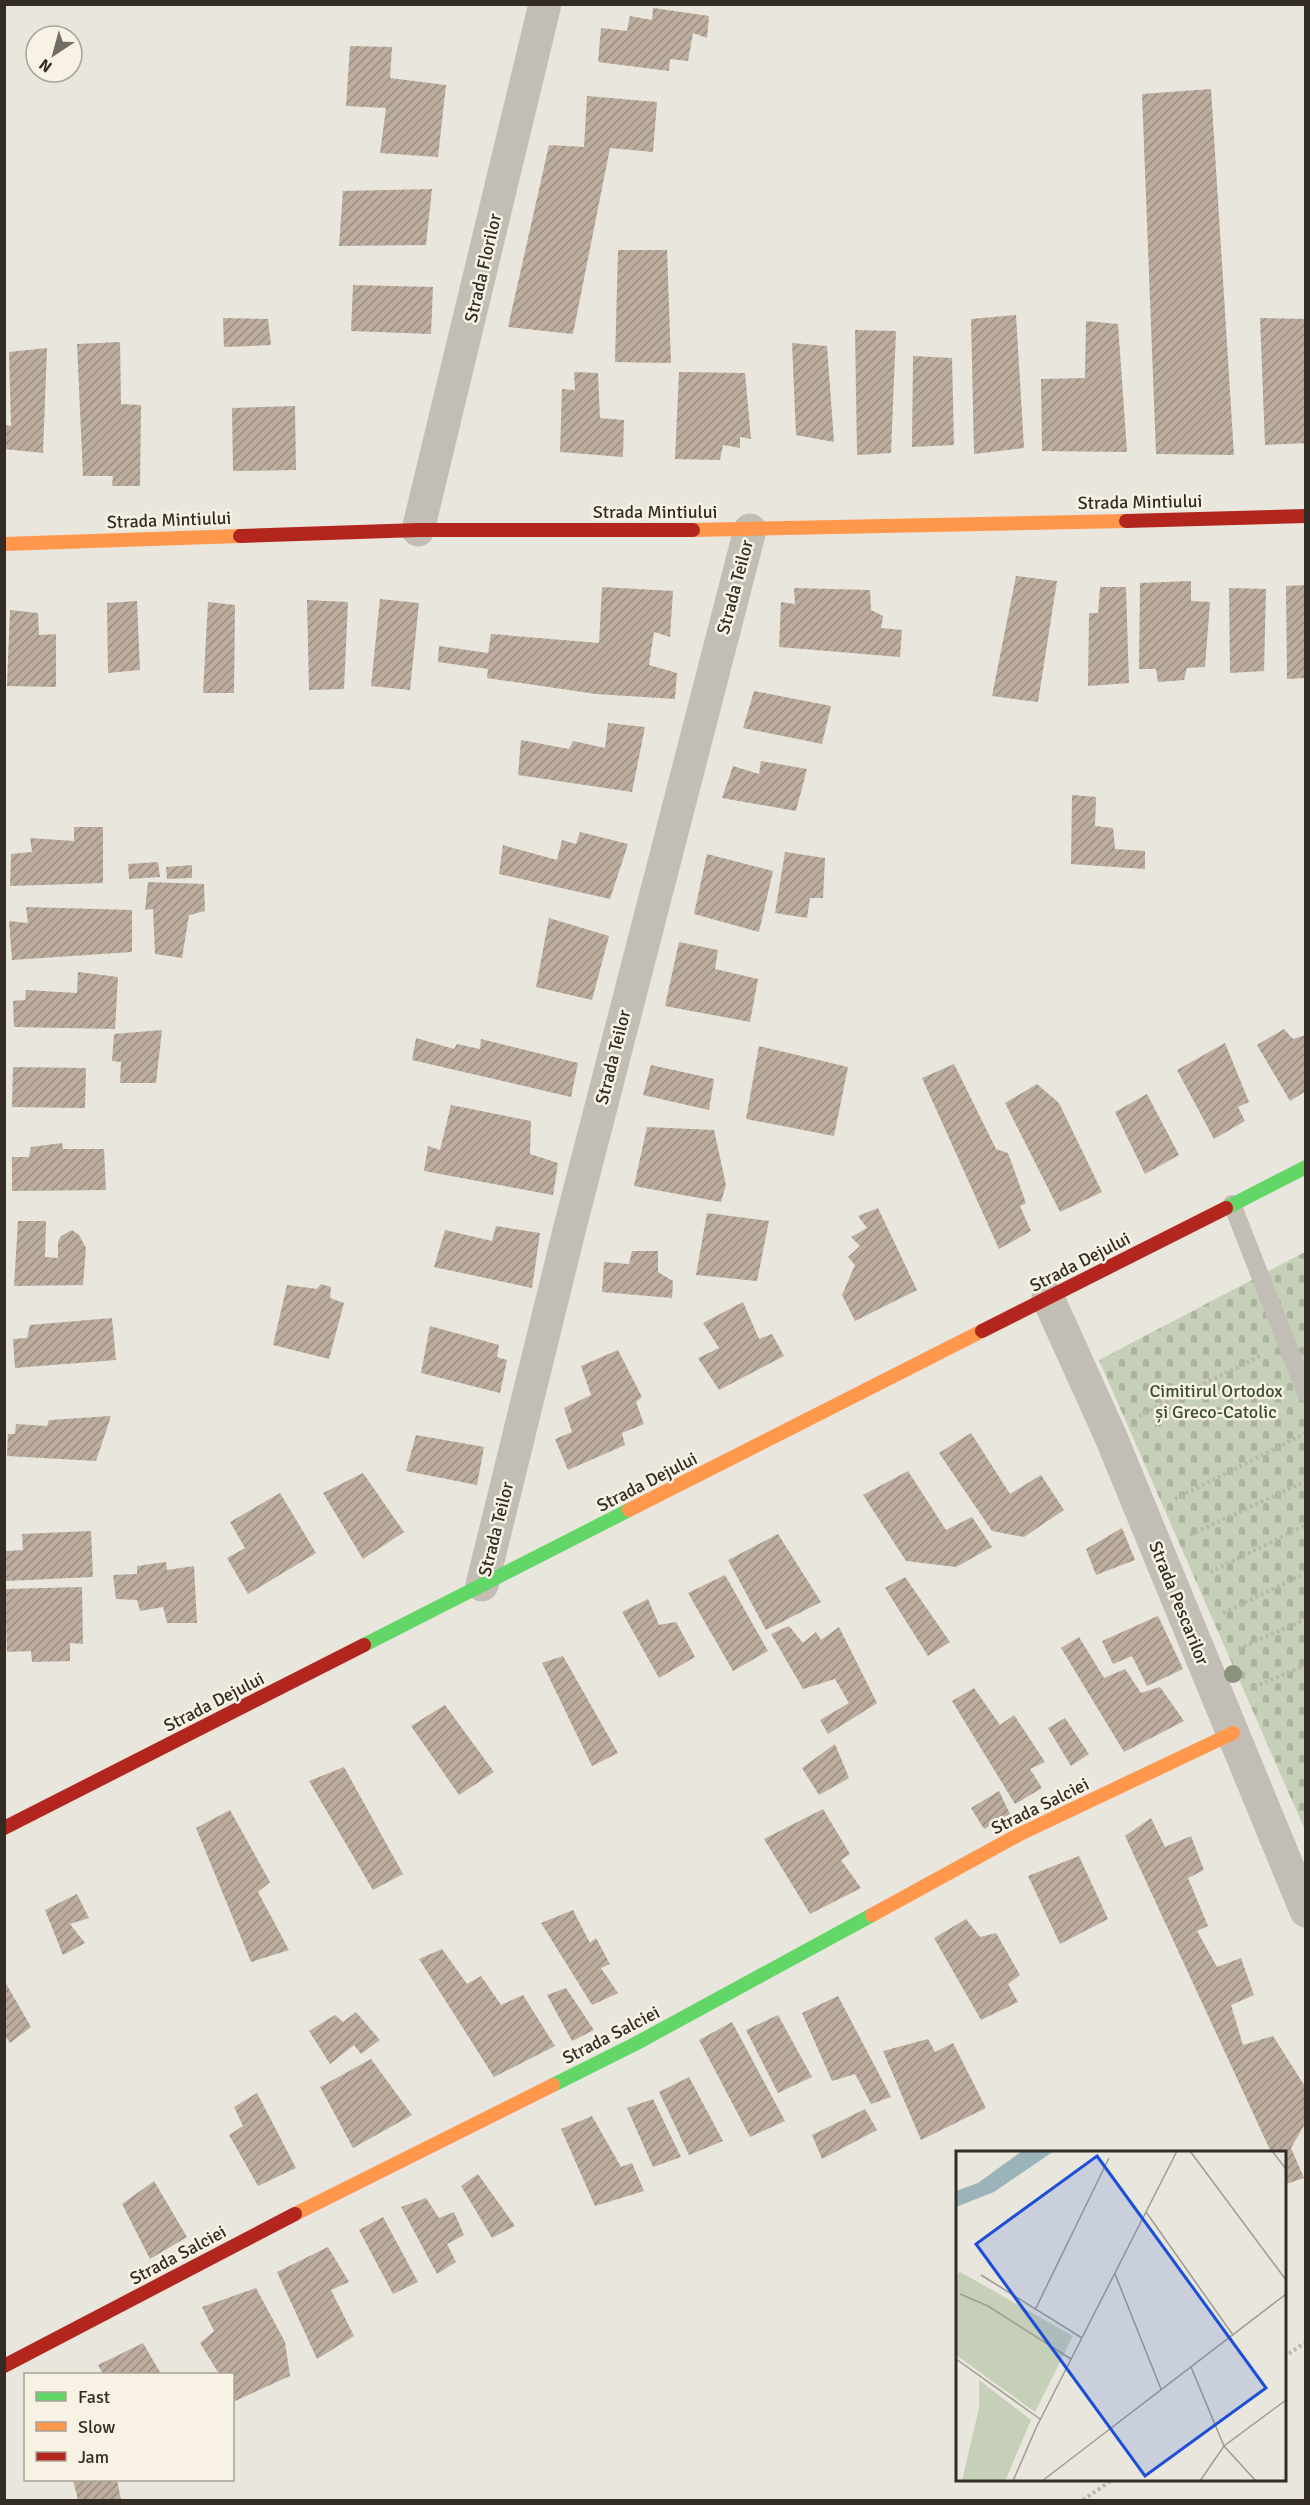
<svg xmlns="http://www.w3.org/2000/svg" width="1310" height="2505" viewBox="0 0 1310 2505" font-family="Signika,sans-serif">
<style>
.cemetery{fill:url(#cemetery-stones)}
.building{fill:url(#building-hatch)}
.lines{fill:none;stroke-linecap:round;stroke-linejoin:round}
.path{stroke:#bbb6af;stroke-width:4;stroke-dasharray:3 3;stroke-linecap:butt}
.lane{stroke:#c2beb6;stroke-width:18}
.street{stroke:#c2beb6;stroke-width:33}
.fast{stroke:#63d668;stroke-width:14}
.slow{stroke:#ff974d;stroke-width:14}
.jam{stroke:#b3261e;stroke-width:14}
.tree{fill:#89937b}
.labels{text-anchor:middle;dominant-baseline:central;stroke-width:5;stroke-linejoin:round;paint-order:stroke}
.street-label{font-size:18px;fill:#322c25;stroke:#f7f2e3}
.park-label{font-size:18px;fill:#3a4f2b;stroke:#f7f2e3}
.inset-road{fill:none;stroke:#a09c93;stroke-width:1.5}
.view{fill:#1d4ed8;fill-opacity:0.15;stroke:#1d4ed8;stroke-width:3}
.inset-edge{fill:none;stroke:#322c25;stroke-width:3}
</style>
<defs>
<pattern id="cemetery-stones" width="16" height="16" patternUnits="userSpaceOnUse" patternTransform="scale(1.5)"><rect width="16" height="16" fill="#c6cfb7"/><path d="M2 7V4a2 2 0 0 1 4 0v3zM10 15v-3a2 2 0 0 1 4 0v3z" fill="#abb29d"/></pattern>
<pattern id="building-hatch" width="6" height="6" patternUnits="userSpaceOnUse" patternTransform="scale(1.5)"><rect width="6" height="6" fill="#bcad9f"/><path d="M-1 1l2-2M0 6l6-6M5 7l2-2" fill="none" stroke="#998d81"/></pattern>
</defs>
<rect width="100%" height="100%" fill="#e9e6dd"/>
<path class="cemetery" d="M1305 1252V1830L1099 1360Z"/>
<path class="building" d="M653 8 709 16 707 38 693 33 688 61 670 59 669 71 598 62 601 28 627 31 630 16 652 20Z
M350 46 392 47 390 78 446 85 438 157 380 153 386 108 346 106Z
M1211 89 1234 455 1156 454 1142 94Z
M587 96 657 102 653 152 610 148 573 334 508 327 549 145 584 147Z
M432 189 426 245 339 246 343 191Z
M618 250H667L671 363 615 362Z
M353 285 433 287 431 334 351 331Z
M1016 315 1024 448 974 454 971 319Z
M223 318 268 319 271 345 224 347Z
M1260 318 1306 319V443L1265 445Z
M1086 321 1118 324 1127 452 1042 451 1041 379 1085 378Z
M855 330 896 331 891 453 857 455Z
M120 342 121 404 141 405 140 486H112L113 476H83L77 344Z
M792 343 827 346 834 442 796 435Z
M47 348 43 453 4 449V425L11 426 9 352Z
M913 356 952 358 954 445 912 447Z
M574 372 598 373 600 418 624 420 623 457 560 452 562 389 575 390Z
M679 372 745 373 751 439 740 437V448L723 445 720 460 675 459Z
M295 406 296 470 233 471 232 408Z
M1016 576 1057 581 1038 702 992 696Z
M1191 581V601L1210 602 1205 667 1187 668 1184 680 1158 682 1156 669H1139L1140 583Z
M1306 585V678L1287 679 1286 586Z
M602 587 673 591 670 637 654 632 649 665 677 673 675 699 596 694 487 678 488 669 438 662 439 646 488 653 491 634 599 643Z
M1100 587H1126L1129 683 1088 686 1089 613H1098Z
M794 588 870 590 871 610 883 616 881 628 902 630 900 657 779 647 781 602 795 604Z
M1229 588 1266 589 1264 671 1230 673Z
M380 599 419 603 410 690 371 686Z
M307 600 348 602 344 689 309 690Z
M137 601 140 670 108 673 107 603Z
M208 602 235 605 234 693H203Z
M10 610 38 613 39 635 56 634V687L7 686Z
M754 691 831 706 822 744 743 728Z
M608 723 645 727 632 792 518 775 521 740 569 749 573 741 605 748Z
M761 761 807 769 796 811 722 798 733 766 759 774Z
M1072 795 1096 797 1095 826 1113 828 1115 849 1145 851V869L1071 864Z
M74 827H103V883L10 886 11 854 32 852 30 838 74 841Z
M580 832 628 844 610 899 499 874 503 845 557 860 562 840 576 844Z
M785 852 825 858 823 898H810L807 918 775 913Z
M707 854 773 871 759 932 694 914Z
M158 862 160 877 129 879 128 864Z
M192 865V878L167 879 166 867Z
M148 882 204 884 205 911 189 915 182 958 155 954 153 909 145 910Z
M26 907 132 910V952L12 960 9 921 28 923Z
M549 918 609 936 592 1000 536 987Z
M679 942 718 950 715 969 758 979 750 1022 665 1006Z
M78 972 118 977 115 1029 14 1027 13 1001 25 1000 26 990 77 993Z
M1284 1029 1293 1039 1306 1035V1091L1290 1101 1257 1045Z
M162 1030 156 1083H120L121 1062 112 1061 114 1034Z
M416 1038 454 1049 457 1044 480 1049 481 1039 578 1063 571 1097 412 1060Z
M1225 1043 1249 1102 1238 1107 1245 1121 1214 1139 1177 1070Z
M759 1046 848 1067 834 1136 746 1119Z
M954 1064 996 1149 1008 1153 1026 1203 1020 1206 1031 1231 999 1249 922 1078Z
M651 1065 714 1079 709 1110 643 1095Z
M13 1067 86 1068 85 1108 12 1107Z
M1037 1084 1059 1103 1102 1192 1060 1212 1005 1103Z
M1147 1094 1179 1155 1145 1174 1115 1112Z
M451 1105 531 1121 530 1154 558 1163 553 1195 424 1171 428 1146 440 1150Z
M647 1127 714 1130 726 1185 721 1202 634 1186Z
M62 1143 63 1149H104L106 1190 12 1191V1157H29L31 1147Z
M878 1208 917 1290 855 1321 842 1295 855 1265 848 1257 860 1246 851 1237 867 1228 858 1216Z
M707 1213 769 1221 757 1281 696 1275Z
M18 1221H46L45 1257 58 1258V1242L61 1236 72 1230 79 1235 86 1248 83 1285 14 1286Z
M496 1226 540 1233 532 1288 434 1267 445 1230 492 1241Z
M632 1251H658V1272L673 1281 672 1298 602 1292 604 1262 629 1264Z
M321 1284 331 1287 330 1298 344 1303 329 1359 273 1345 287 1285 317 1289Z
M743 1302 759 1339 772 1334 784 1356 719 1390 698 1358 719 1348 703 1323Z
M112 1318 116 1360 15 1368 13 1339 27 1338 30 1325Z
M430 1326 499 1345 497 1357 507 1360 500 1393 421 1373Z
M618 1350 642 1397 636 1402 644 1424 622 1433 625 1445 568 1470 555 1439 572 1432 564 1408 591 1395 581 1366Z
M111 1416 96 1461 7 1456 8 1434H15L16 1424 47 1426 49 1420Z
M971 1433 1010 1494 1041 1475 1064 1510 1024 1537 992 1531 939 1453Z
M416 1435 484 1447 477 1485 406 1471Z
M908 1471 946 1530 972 1517 992 1547 956 1567 906 1561 863 1495Z
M363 1473 404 1532 363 1559 323 1493Z
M280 1493 316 1553 248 1594 227 1558 245 1548 230 1522Z
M1122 1528 1135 1560 1096 1575 1086 1549Z
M91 1531 93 1577 6 1581 5 1551 23 1550 22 1534Z
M778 1534 821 1602 766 1630 728 1560Z
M166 1562 167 1570 194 1566 197 1623H167L163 1607 140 1611 137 1600 116 1599 113 1575 137 1574V1566Z
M725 1575 768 1651 733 1671 688 1593Z
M905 1577 950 1642 928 1656 885 1588Z
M82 1587 83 1644 70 1643V1661L32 1662 31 1651 7 1652 5 1589Z
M648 1599 659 1625 676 1622 695 1657 659 1678 622 1612Z
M1158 1616 1183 1669 1147 1686 1132 1656 1113 1664 1102 1641Z
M789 1626 803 1643 816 1632 821 1640 839 1627 877 1703 828 1734 820 1720 849 1703 835 1679 803 1689 771 1634Z
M1079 1637 1104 1678 1125 1669 1141 1693 1160 1687 1184 1721 1124 1752 1061 1648Z
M563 1656 618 1753 592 1766 542 1663Z
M974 1688 1000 1725 1014 1715 1045 1762 1030 1769 1042 1788 1015 1804 952 1701Z
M445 1705 494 1772 459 1795 411 1726Z
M1065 1718 1089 1754 1071 1766 1048 1728Z
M835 1744 849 1778 819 1795 802 1768Z
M344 1767 403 1874 373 1890 309 1781Z
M999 1791 1010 1814 984 1829 971 1808Z
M823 1809 850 1854 841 1860 861 1888 810 1914 764 1839Z
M230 1810 270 1882 258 1892 289 1950 251 1962 196 1828Z
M1151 1818 1165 1847 1191 1836 1204 1870 1188 1878 1208 1926 1197 1931 1217 1967 1241 1958 1254 1995 1231 2005 1243 2045 1273 2036 1306 2088V2122L1291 2148 1304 2178 1286 2184 1284 2152H1271L1125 1836Z
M1079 1856 1108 1919 1060 1944 1028 1876Z
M77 1894 89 1918 70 1924 85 1943 63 1955 45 1910Z
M573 1910 590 1943 596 1938 610 1964 601 1968 618 1993 592 2005 541 1923Z
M966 1919 980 1937 996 1933 1020 1975 1008 1984 1018 2002 981 2020 934 1938Z
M442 1949 467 1984 481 1976 501 2005 523 1995 555 2046 494 2077 419 1959Z
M4 1980 31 2027 10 2043 4 2034Z
M566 1988 594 2030 572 2041 547 1995Z
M838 1996 891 2097 871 2104 855 2074 832 2081 802 2013Z
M356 2012 380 2040 361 2054 354 2045 330 2064 309 2031 335 2015 343 2022Z
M778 2015 812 2077 778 2093 746 2030Z
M732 2022 785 2121 750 2137 699 2040Z
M928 2039 935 2052 953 2043 986 2108 921 2140 883 2051Z
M371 2059 412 2115 353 2148 320 2087Z
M689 2077 723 2141 689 2155 659 2092Z
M257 2093 296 2168 258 2186 229 2135 243 2126 234 2107Z
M653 2099 681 2157 653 2167 627 2108Z
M865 2109 877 2130 822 2159 812 2135Z
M592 2116 621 2167 632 2163 644 2191 595 2206 561 2129Z
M478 2174 515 2226 492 2238 461 2186Z
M154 2181 187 2237 150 2259 122 2204Z
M426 2198 439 2218 454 2212 464 2235 447 2244 456 2262 437 2274 401 2207Z
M383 2217 418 2282 393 2294 359 2230Z
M328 2247 349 2282 331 2290 354 2336 317 2359 277 2272Z
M256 2288 285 2342 290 2376 235 2401 232 2396V2374H219L200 2343 214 2331 202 2307Z
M143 2343 161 2374H103L98 2365Z
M73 2480H117L121 2500H78Z"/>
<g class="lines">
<path class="path" d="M1139 1416 1262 1355
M1175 1499 1306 1433
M1190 1535 1306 1481
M1210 1572 1306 1525
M1223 1613 1306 1573
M1238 1649 1306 1619
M1254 1687 1306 1665
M1284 2357 1306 2342
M1083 2500 1112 2480"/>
<path class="lane" d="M1232 1204 1306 1393"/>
<path class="street" d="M418 530 545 4
M1048 1298 1110 1435 1306 1911
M482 1585 569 1231 750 530"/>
<path class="fast" d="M1226 1208 1306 1167
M364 1645 629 1510
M553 2085 635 2044 872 1915"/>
<path class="slow" d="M693 530 1126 521
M4 544 240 536
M629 1510 982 1331
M872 1915 1020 1834 1233 1733
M295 2214 553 2085"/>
<path class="jam" d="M1126 521 1306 516
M240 536 418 530H693
M982 1331 1226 1208
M4 1828 364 1645
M4 2366 295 2214"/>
</g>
<circle class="tree" cx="1233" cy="1674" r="9"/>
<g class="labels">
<g class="street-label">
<text transform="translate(483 268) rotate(-77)">Strada Florilor</text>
<text transform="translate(1140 502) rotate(-1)">Strada Mintiului</text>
<text x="655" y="512">Strada Mintiului</text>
<text transform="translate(169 520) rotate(-2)">Strada Mintiului</text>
<text transform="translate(735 587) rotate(-75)">Strada Teilor</text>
<text transform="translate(613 1057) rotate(-76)">Strada Teilor</text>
<text transform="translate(1080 1262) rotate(-27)">Strada Dejului</text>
<text transform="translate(647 1482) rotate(-27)">Strada Dejului</text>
<text transform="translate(496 1529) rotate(-76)">Strada Teilor</text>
<text transform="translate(1179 1603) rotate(68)">Strada Pescarilor</text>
<text transform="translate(214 1702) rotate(-27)">Strada Dejului</text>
<text transform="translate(1040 1806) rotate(-26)">Strada Salciei</text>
<text transform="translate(611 2035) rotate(-27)">Strada Salciei</text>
<text transform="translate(178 2255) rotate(-28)">Strada Salciei</text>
</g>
<g class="park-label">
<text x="1216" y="1391">Cimitirul Ortodox<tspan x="1216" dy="21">și Greco-Catolic</tspan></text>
</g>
</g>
<g transform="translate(956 2151)">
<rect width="330" height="330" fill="#e9e6dd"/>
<path d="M4 121 117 185 79 261 0 204V126ZM23 229 75 269 49 330H6L23 257Z" fill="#c6cfb7"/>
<path d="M66 0H98L38 41 0 56V40L22 32Z" fill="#9ab4b9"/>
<path class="inset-road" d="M234 0 330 129M316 0 330 18M190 61 277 184M159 123 205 238M25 124 126 187M4 143 32 155 115 208M79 159 153 7M0 208 84 268M235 216 268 295 300 330M57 330 80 277 221 0M86 330 330 143M244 330 268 295 330 249"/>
<path class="view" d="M141 5 310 237 189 325 20 93Z"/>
<rect width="330" height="330" class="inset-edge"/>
</g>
<rect width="1310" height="2505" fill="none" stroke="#322c25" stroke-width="12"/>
<rect x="24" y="2373" width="210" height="108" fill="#f7f2e3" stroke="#a8a397" stroke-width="1.5"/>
<rect x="36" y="2392" width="30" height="9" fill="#63d668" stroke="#a8a397" stroke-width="1.5"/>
<text x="78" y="2403" font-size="18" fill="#322c25">Fast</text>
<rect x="36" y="2422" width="30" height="9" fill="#ff974d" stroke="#a8a397" stroke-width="1.5"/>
<text x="78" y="2433" font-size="18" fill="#322c25">Slow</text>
<rect x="36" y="2452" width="30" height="9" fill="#b3261e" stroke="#a8a397" stroke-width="1.5"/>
<text x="78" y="2463" font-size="18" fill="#322c25">Jam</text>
<g transform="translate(54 54) rotate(216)"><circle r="28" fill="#f7f2e3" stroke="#a8a397" stroke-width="1.5"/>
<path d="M0-4.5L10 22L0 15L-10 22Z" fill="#726d65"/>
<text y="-9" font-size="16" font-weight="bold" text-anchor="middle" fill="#322c25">N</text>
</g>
</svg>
